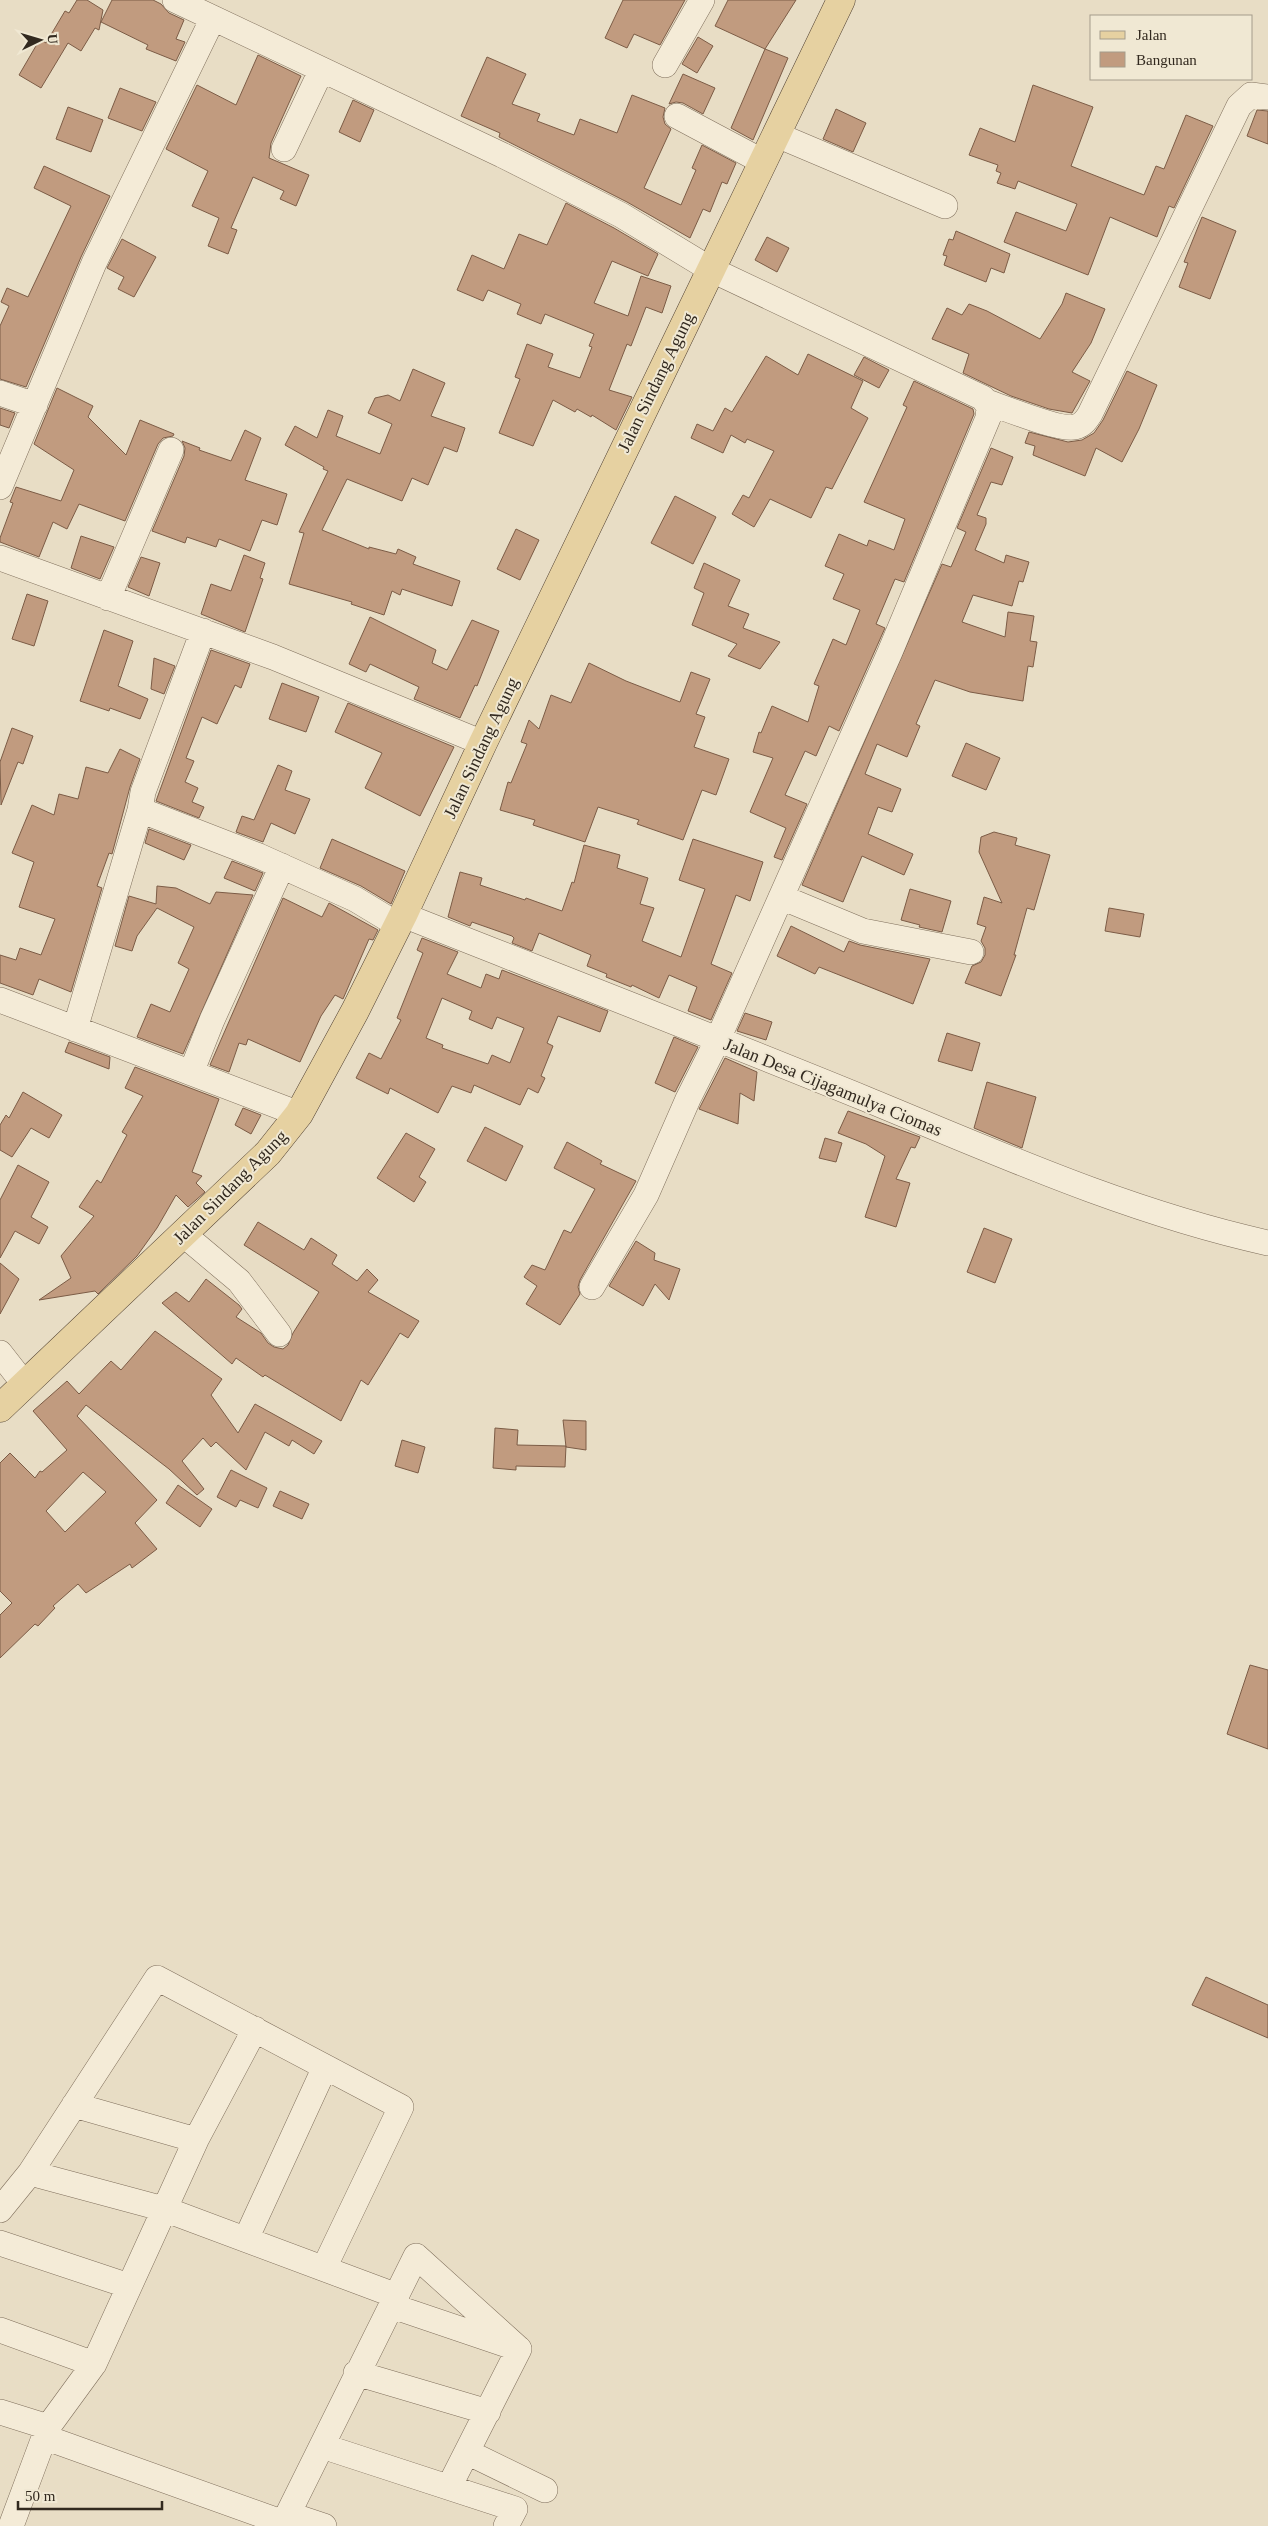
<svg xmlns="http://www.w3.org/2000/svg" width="1268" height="2526" viewBox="0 0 1268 2526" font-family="Georgia,serif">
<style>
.building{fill:#c19b7f;stroke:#7c5c46;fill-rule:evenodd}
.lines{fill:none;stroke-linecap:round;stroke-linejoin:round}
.minor-casing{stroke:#80705d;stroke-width:26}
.major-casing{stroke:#4f3f31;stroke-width:29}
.minor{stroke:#f4ebd7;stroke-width:25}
.major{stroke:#e6d1a1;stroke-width:28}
.labels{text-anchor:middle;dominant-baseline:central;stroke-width:4;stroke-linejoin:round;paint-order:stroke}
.street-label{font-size:18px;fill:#32291f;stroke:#f0e8d3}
</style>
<rect width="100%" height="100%" fill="#e8ddc5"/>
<path class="building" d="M77 0H87L103 10 99 30 95 28 81 51 68 43 41 88 19 75 40 39 46 43 65 11 69 13Z
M112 0H153L161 4 169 13 184 20 176 39 185 42 176 61 146 49 148 45 101 22Z
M623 0H685L660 45 634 34 627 48 605 38Z
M728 0H796L765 49 788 58 753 140 731 128 765 49 715 26Z
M698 37 713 46 697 73 682 64Z
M258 55 301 76 271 143 269 158 309 175 296 206 280 199 284 191 253 177 231 228 237 230 228 254 208 246 219 218 192 206 208 171 166 149 197 85 236 105Z
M487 57 526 74 512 104 540 114 537 121 574 135 580 119 617 133 632 95 665 108 663 117 665 124 671 129 644 188 681 205 696 170 692 168 702 145 736 163 727 184 722 182 710 212 703 209 690 238 627 202 499 137 500 133 461 116Z
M683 74 715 88 703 114 683 103 676 102 669 104Z
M1033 85 1093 107 1071 166 1144 195 1156 166 1164 169 1186 115 1213 126 1174 208 1169 206 1157 237 1110 217 1088 275 1004 242 1016 212 1066 231 1077 204 1018 181 1015 189 997 183 1001 173 996 171 998 165 969 155 980 128 1015 142Z
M120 88 156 102 142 131 108 118Z
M353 100 374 110 360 142 339 132Z
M68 107 103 120 91 152 56 139Z
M836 109 866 123 853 152 823 139Z
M1257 110 1268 111V144L1247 136Z
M44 166 110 196 81 257 26 387 0 379V326L9 306 1 302 7 288 28 297 71 206 34 188Z
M566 203 614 228 658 254 648 276 612 261 594 303 628 316 641 276 671 286 662 313 646 307 631 346 627 344 609 390 632 397 616 430 592 415 591 417 577 409 575 412 553 400 533 446 499 433 520 379 515 377 527 344 553 354 548 367 580 378 592 347 589 346 594 334 545 314 541 324 517 314 521 304 488 290 483 301 457 290 472 255 504 269 519 234 547 245Z
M1202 217 1236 231 1210 299 1179 287 1188 263 1184 262Z
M956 231 1010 254 1004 273 991 268 986 282 944 265 947 256 943 255 949 239 953 240Z
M767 237 789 248 777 272 755 260Z
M122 239 156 257 134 297 118 289 124 277 107 268Z
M1066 293 1105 309 1091 343 1072 372 1090 381 1072 413 1049 409 1011 396 963 373 969 354 932 339 947 308 962 315 969 304 987 311 1040 339 1062 304Z
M808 354 863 381 851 408 868 418 832 489 826 487 811 518 770 499 754 527 732 514 743 495 749 498 774 451 747 439 745 443 731 435 723 453 691 438 697 424 713 431 725 408 732 412 766 356 798 375Z
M864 357 889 370 879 388 854 375Z
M413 369 445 383 431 416 465 428 457 452 444 447 428 485 412 478 402 501 347 479 322 530 369 549V547L396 554 398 549 416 557 413 564 460 581 452 606 402 589 400 595 392 591 384 615 351 604 352 602 289 584 304 533 299 532 328 471 323 469 324 467 285 445 295 426 317 438 328 410 343 416 336 436 380 454 392 424 368 413 375 398 388 395 400 401Z
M1127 371 1157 385 1139 429 1122 462 1096 448 1085 476 1033 455 1035 446 1025 443 1029 432 1068 442 1082 440 1094 433 1103 420Z
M914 381 973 409 974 414 904 582 895 579 876 624 885 628 839 731 829 726 816 756 805 751 785 795 807 804 782 860 774 857 786 828 750 812 773 758 753 752 759 732 761 733 772 706 808 722 819 686 814 684 833 639 846 645 860 610 833 599 844 574 825 566 839 534 867 546 869 540 894 550 905 519 864 502 907 407 903 405Z
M57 388 93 406 88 417 126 455 140 420 174 434 173 436 163 438 158 444 125 521 79 504 67 529 53 522 39 557 0 542V538L13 503 10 502 16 487 61 501 74 470 34 444Z
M0 408 15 413 9 428 0 425Z
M245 430 261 438 245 480 287 494 277 525 262 520 250 551 219 539 216 547 187 537 185 543 152 531 184 456 185 448 182 441 200 448 199 450 231 461Z
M991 448 1013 457 1002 485 991 482 977 515 986 518V524L975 550 1004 563 1006 555 1029 562 1023 582 1019 581 1012 606 973 595 962 622 1005 637 1008 612 1034 616 1030 641 1037 642 1033 667 1028 666 1023 701 970 692 935 680 916 724 920 726 907 757 877 744 865 774 901 789 892 812 878 807 868 834 913 854 904 875 862 856 843 902 802 885 942 564 951 567 966 532 957 528Z
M675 496 716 517 693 564 651 543Z
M516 529 539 540 520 580 497 569Z
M81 536 114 547 100 579 71 568Z
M244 555 265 563 260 578 263 579 245 632 201 614 211 584 231 591Z
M141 557 160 563 149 596 128 587Z
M704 563 740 580 728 606 749 614 743 628 780 642 760 669 728 656 737 644 692 625 704 593 694 588Z
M27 594 48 601 34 646 12 639Z
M370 617 436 650 432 663 447 670 472 620 499 631 477 686 475 685 460 718 414 699 419 687 370 664 366 672 349 664Z
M104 630 133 641 118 686 148 699 140 719 110 708 109 711 80 701Z
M211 650 250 664 241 688 235 685 217 724 202 717 186 758 194 761 185 782 198 788 192 802 204 807 199 818 156 801Z
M154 658 175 666 164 694 151 689Z
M589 663 626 681 680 702 691 672 710 679 696 714 705 717 694 747 729 759 716 795 702 790 683 840 637 824 639 820 598 807 585 842 533 825 535 820 500 810 508 782 511 783 527 744 521 742 529 720 539 729 551 695 571 703Z
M282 683 319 697 306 732 269 719Z
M348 703 454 747 420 816 365 788 382 753 335 732Z
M12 728 33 736 23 764 18 762 1 805 0 762Z
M966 743 1000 758 986 790 952 776Z
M120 749 140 759 130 787 112 854 109 853 97 886 102 888 71 992 39 979 33 995 0 983V955L16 960 20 948 41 955 55 919 19 907 34 862 12 853 32 805 54 815 59 794 78 799 86 767 108 773Z
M278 765 292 771 285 790 310 799 295 834 271 823 263 842 236 832 242 816 254 820Z
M149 829 191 845 184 860 145 843Z
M994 832 1017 838 1015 845 1050 855 1034 910 1027 908 1014 955H1016L1001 996 965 983 972 966 981 962 985 955V948L981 941 986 927 977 924 984 897 1002 903 979 852 981 837Z
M332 839 405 871 391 904 361 886 320 868Z
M693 839 763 862 750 901 736 895 711 964 732 973 711 1020 688 1011 697 987 669 975 659 998 632 985 631 987 606 977 607 974 587 966 591 955 539 933 532 951 512 943 514 938 512 936 472 922 470 926 448 917 460 872 482 878 480 885 525 900 526 898 562 911 572 882 574 883 584 845 620 855 617 868 648 878 640 904 654 908 642 941 681 957 705 889 679 880Z
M232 861 263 873 255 891 224 878Z
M157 886 176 888 210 904 216 892 253 895 183 1054 137 1037 151 1004 170 1012 189 969 178 963 194 927 157 908 137 936 132 951 115 946 129 896 156 904Z
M910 889 951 901 942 932 919 927 920 925 901 920Z
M283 898 322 917 329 903 378 930 373 940 369 939 343 999 335 995 321 1016 300 1062 248 1039 246 1045 239 1043 229 1072 210 1065Z
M1109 908 1144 914 1140 937 1105 931Z
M791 926 844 952 849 941 860 945 930 959 913 1004 819 967 815 974 777 956Z
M422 938 458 952 447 974 481 988 486 974 499 979 502 970 608 1011 600 1032 558 1016 547 1043 553 1046 541 1076 545 1078 538 1093 528 1088 520 1105 474 1085 471 1093 452 1086 438 1113 390 1088 388 1094 356 1078 369 1053 381 1059 401 1020 397 1018 423 953 417 950ZM442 998 472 1011 469 1019 492 1029 497 1017 524 1028 510 1063 492 1055 488 1064 442 1048 443 1045 426 1038Z
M745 1013 772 1022 766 1040 737 1031Z
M947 1033 980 1043 972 1071 938 1061Z
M674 1037 698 1047 675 1092 655 1083Z
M69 1042 110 1057 109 1069 65 1052Z
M725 1058 757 1072 754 1101 740 1093 738 1124 699 1109Z
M135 1067 219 1099 192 1172 202 1176 196 1183 205 1192 188 1207 176 1195 157 1228 137 1256 98 1294 95 1291 39 1300 71 1278 61 1256 94 1216 79 1207 97 1180 101 1183 127 1135 122 1132 143 1096 125 1088Z
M987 1082 1036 1097 1022 1148 974 1128Z
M23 1092 62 1115 49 1138 31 1128 12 1157 0 1150V1125L6 1115 9 1118Z
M243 1108 261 1115 251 1134 235 1125Z
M848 1111 920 1137 915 1148 911 1147 896 1179 910 1183 896 1227 865 1217 885 1156 866 1144 838 1133Z
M485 1127 523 1146 506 1181 467 1161Z
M406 1133 435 1149 419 1177 426 1182 414 1202 377 1178Z
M825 1138 842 1143 836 1162 819 1158Z
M567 1142 602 1161 600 1164 636 1181 580 1280 578 1287 580 1294 560 1325 526 1304 537 1286 524 1277 532 1265 545 1270 564 1230 571 1233 595 1189 554 1168Z
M18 1165 49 1182 31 1217 48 1227 39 1244 15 1231 0 1258V1200Z
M258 1222 304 1250 311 1238 337 1255 332 1264 357 1281 367 1269 378 1280 368 1292 419 1321 408 1338 400 1333 368 1385 361 1380 341 1421 265 1375 263 1377 236 1358 232 1364 162 1303 176 1292 189 1302 206 1279 239 1305 242 1309 236 1317 261 1333 268 1343 274 1347 283 1349 288 1345 293 1333 319 1292 244 1245Z
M984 1228 1012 1239 995 1283 967 1272Z
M636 1241 655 1253 654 1260 680 1269 669 1300 655 1284 643 1306 609 1286Z
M0 1263 19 1279 0 1314Z
M155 1331 222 1379 211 1395 238 1433 255 1404 322 1441 314 1454 292 1440 289 1446 265 1432 246 1470 216 1442 211 1447 203 1438 182 1461 204 1489 197 1495 169 1469 86 1405 77 1416 157 1500 135 1523 157 1549 132 1568 130 1564 86 1593 78 1584 53 1606 55 1608 38 1626 35 1624 0 1658V1615L12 1603 0 1591V1463L10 1453 35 1478 40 1471 42 1472 67 1450 33 1411 67 1381 79 1394 111 1361 121 1370ZM83 1472 106 1492 65 1532 46 1511Z
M563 1420 586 1421V1450L566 1447Z
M495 1428 518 1430 517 1445 566 1446 565 1467 516 1466V1470L493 1468Z
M402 1440 425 1447 418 1473 395 1466Z
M231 1470 267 1488 258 1508 240 1500 236 1507 217 1497Z
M178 1485 212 1509 200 1527 166 1503Z
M280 1491 309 1504 302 1519 273 1506Z
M1250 1665 1268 1670V1749L1227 1734Z
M1206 1977 1268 2005V2038L1192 2005Z"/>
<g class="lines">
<g class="minor-casing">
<path id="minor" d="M175 0 502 155 621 215 710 269 983 398 989 407 988 418 890 652 718 1039 688 1099 646 1195 592 1287
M665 65 702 0
M677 116 754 157 761 167
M777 135 945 206
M284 149 321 71
M0 393 35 405
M987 402C1005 408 1060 431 1075 427 1083 425 1086 420 1090 414L1239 106 1251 95 1268 97
M0 487 94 263 213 18
M0 558 273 657 483 743
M108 598 171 450
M203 631 143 792 140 810 259 856 355 899 398 925
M781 897 863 931 971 952
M403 915C557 976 712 1036 866 1099 997 1153 1128 1212 1268 1243
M0 1000 299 1114
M75 1029 140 810
M191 1073 212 1020 282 866
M183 1234 239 1281 279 1334
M0 1353 25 1385
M74 2105 196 2140
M30 2173 157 1978 401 2107 324 2268
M0 2210 30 2173 164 2209 397 2296
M246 2239 325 2067
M0 2243 129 2286
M392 2306 510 2346
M0 2330 94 2364
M356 2373 488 2412
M0 2412 48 2427
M44 2437 284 2523
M322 2446 515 2509 506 2526
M467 2452 545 2490
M449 2487 519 2349
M288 2514 324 2526
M11 2526 48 2427 94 2364 196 2140 255 2029
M282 2526 416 2256 519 2349"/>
</g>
<g class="major-casing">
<path id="major" d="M0 1408 268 1153 299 1114 355 1011 403 915 483 743 841 0"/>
</g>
<use href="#minor" class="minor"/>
<use href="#major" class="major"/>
</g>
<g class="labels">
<g class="street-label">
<text transform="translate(656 382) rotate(-64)">Jalan Sindang Agung</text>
<text transform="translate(481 748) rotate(-65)">Jalan Sindang Agung</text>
<text transform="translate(833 1087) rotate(22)">Jalan Desa Cijagamulya Ciomas</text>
<text transform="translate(230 1187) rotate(-45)">Jalan Sindang Agung</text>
</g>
</g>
<rect x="1090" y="15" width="162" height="65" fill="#f0e8d3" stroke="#a49c8b"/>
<rect x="1100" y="31" width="25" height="8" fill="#e6d1a1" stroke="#a49c8b"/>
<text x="1136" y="40" font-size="15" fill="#32291f">Jalan</text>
<rect x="1100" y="52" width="25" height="15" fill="#c19b7f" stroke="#a49c8b"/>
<text x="1136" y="65" font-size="15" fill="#32291f">Bangunan</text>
<g transform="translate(40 40) rotate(85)" stroke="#f0e8d3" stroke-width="4" paint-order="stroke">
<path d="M0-4L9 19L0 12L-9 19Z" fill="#32291f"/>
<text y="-8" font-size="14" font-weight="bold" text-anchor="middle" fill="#32291f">U</text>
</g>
<path d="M18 2501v8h144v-8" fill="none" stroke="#32291f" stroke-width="2.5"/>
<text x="25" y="2501" font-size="15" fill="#32291f" stroke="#f0e8d3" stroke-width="4" paint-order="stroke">50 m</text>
</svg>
